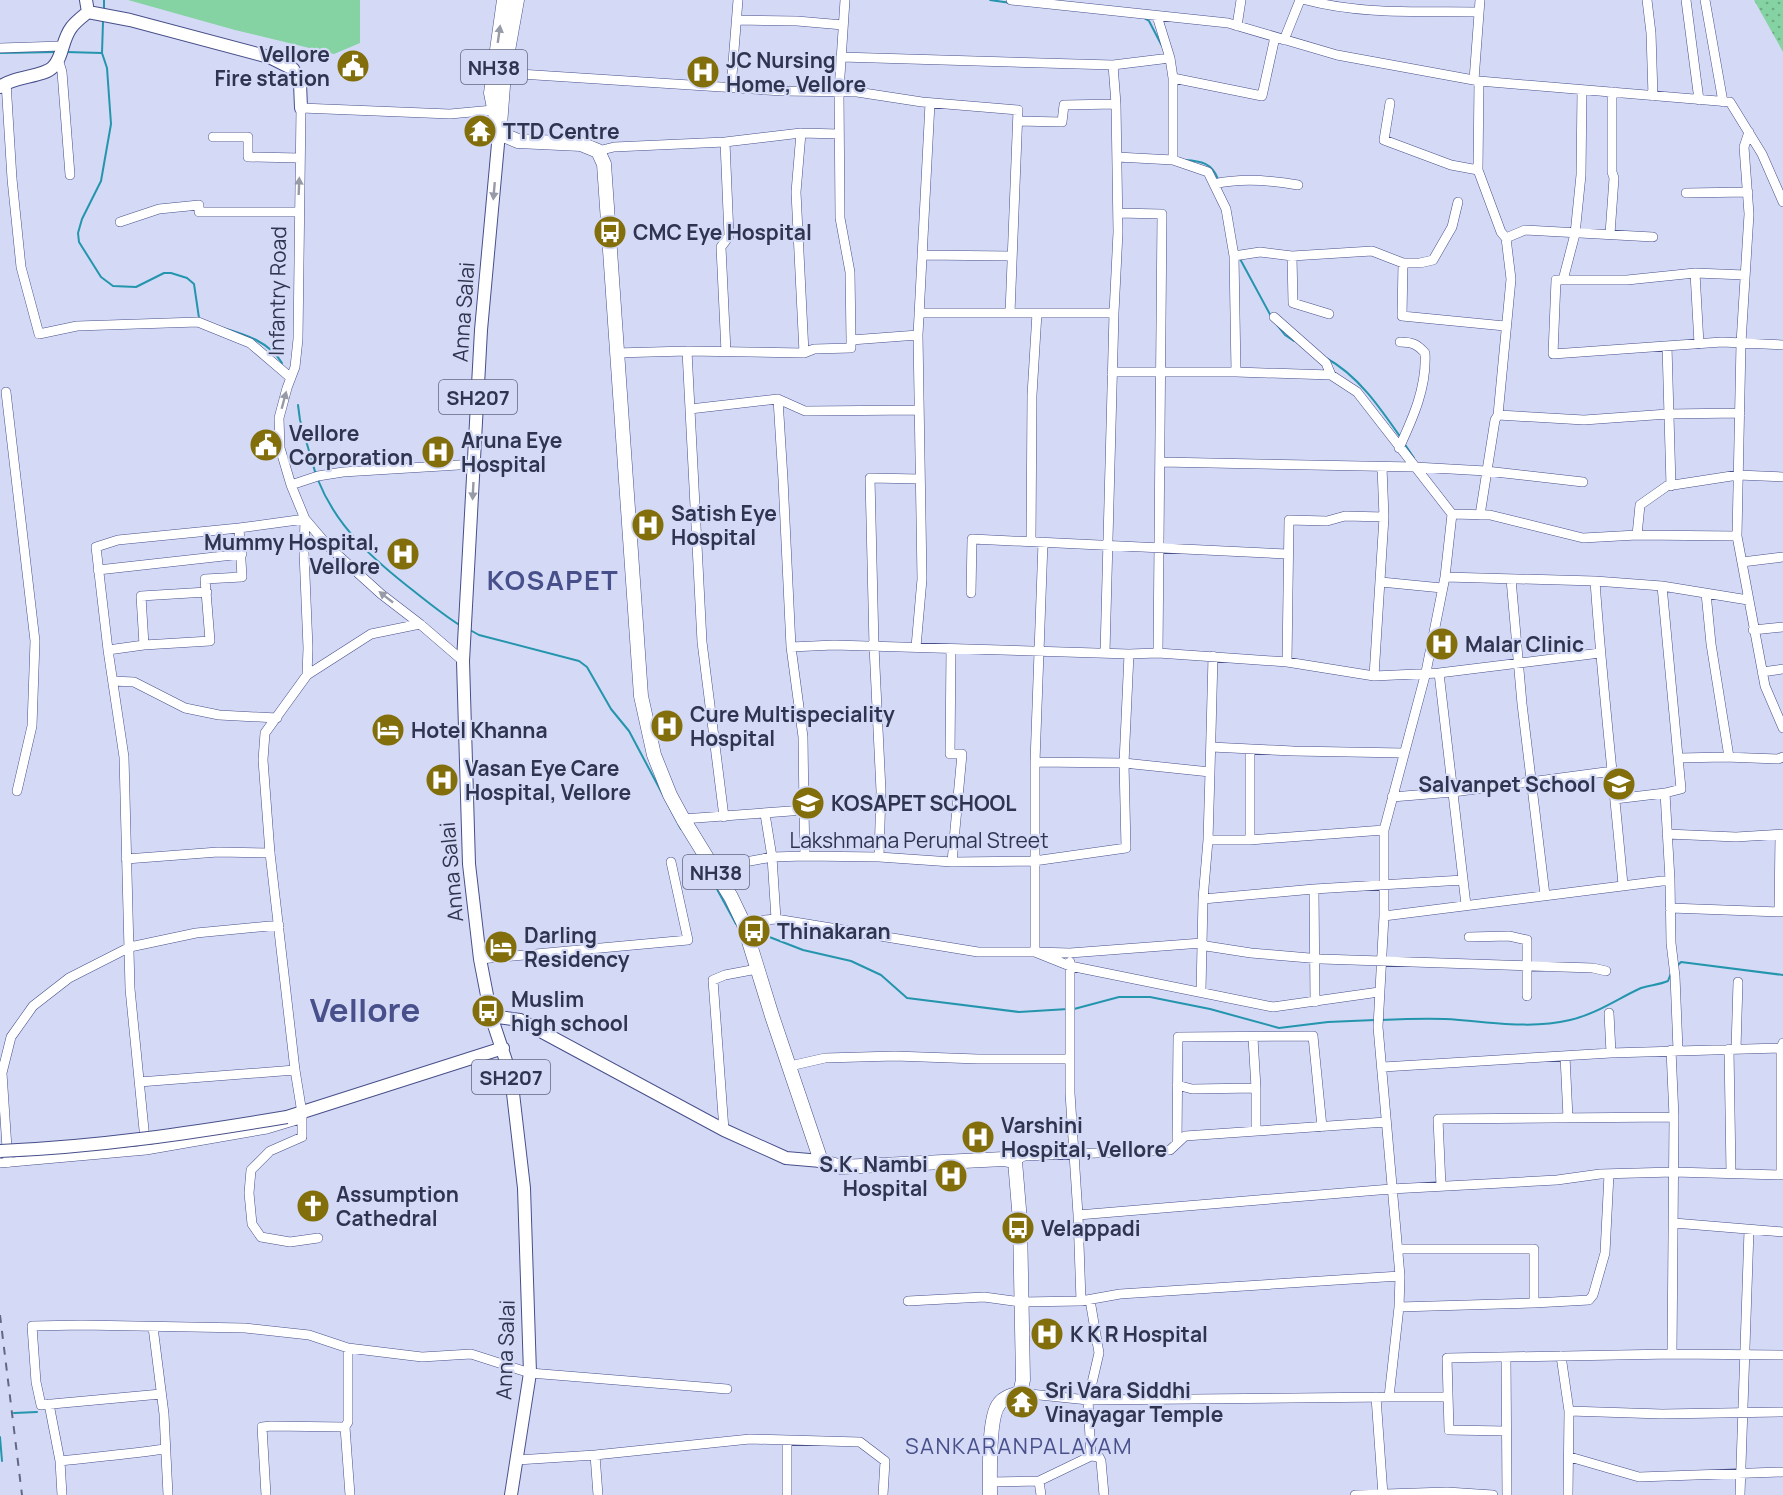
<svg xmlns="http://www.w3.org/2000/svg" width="1783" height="1495" viewBox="0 0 1783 1495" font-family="Manrope,sans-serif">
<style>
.green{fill:url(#green-dots)}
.pitch{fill:#85d2a2}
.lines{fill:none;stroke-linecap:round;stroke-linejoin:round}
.stream{stroke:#2595ad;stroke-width:2}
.minor-casing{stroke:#474f8a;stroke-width:10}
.major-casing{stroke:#474f8a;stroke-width:14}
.highway-casing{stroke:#474f8a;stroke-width:15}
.minor{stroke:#fff;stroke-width:9}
.major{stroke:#fff;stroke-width:12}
.highway{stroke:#fff;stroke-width:14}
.rail{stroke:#636884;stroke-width:2;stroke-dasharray:8 8;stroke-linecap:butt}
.major-bridge-casing{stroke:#474f8a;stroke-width:14;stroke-linecap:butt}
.major-bridge{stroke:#fff;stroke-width:12}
.oneway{fill:#979aa7}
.labels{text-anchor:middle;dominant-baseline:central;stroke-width:4.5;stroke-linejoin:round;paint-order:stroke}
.shield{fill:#d4daf6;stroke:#606681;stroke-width:1.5}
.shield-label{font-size:20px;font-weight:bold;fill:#2f344f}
.poi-label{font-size:21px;font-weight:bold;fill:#2f344f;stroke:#d4daf6;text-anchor:start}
.street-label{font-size:21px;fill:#2f344f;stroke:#d4daf6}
.neighbourhood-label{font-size:22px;letter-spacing:1.5px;fill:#48508b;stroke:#d4daf6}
.district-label{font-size:27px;font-weight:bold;letter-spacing:1.5px;fill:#48508b;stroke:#d4daf6}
.town-label{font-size:33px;font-weight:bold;fill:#48508b;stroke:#d4daf6}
</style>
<defs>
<pattern id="green-dots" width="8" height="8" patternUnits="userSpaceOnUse" patternTransform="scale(1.5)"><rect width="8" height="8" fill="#85d2a2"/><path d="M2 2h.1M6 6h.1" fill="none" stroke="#6dab86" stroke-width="1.8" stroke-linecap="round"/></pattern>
</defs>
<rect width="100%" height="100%" fill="#d4daf6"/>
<path class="green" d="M1754 0H1783V52Z"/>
<path class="pitch" d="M128 0H360V43L334 54 235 30Z"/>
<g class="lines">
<path class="stream" d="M990 0 1011 3
M104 8V0
M1144 18 1149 21 1162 46
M66 52 102 53 107 68 111 124 101 181 82 219 78 233 79 242 101 277 113 286 136 287 164 273H171L187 278 194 284 199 318
M0 53 57 52
M102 53 103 22
M1185 160C1201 161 1212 163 1218 179
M1239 257 1272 318
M1277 325 1285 335 1294 341
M223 328C247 335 269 342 282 363
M1326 358C1358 375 1381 409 1401 438
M298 405 300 420 316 475
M1404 443 1414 458
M318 480C337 528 375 561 415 592 430 604 445 616 461 626
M470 630 479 635 579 661 587 667 611 709 629 731 681 829
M706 869 736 924
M754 931 803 950 851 961 881 975 907 998 1019 1012 1068 1009
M1677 966 1681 962 1783 975
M1074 1009 1119 997H1150L1210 1009 1279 1028 1328 1022 1375 1020
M1380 1020C1402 1019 1424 1018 1445 1019 1487 1021 1528 1030 1570 1020 1596 1014 1617 999 1641 988 1649 985 1659 985 1668 981L1671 973
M14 1413 37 1412
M0 1437 2 1461"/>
<g class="minor-casing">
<path id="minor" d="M845 0 839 91 840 218 850 272 851 340
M1011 0 1228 23 1337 55 1479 81 1730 102 1762 154 1783 202
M1306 0C1362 15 1421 11 1479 12
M1647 0 1651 33 1653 96
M1686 0 1699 100
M1705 0 1723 102
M1157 16 1170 58 1173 78V160
M738 20 797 21 843 25
M1237 26 1241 0
M1284 40 1300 0
M0 48 62 46
M841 57 1113 65 1170 58
M58 59 62 72 70 175
M504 73 783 91 857 92 922 102 1018 110 1010 313
M1173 78 1262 96 1275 37
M1474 80 1480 0
M1479 81 1478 170 1501 232 1506 238 1511 279 1498 415 1495 420 1480 515
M6 82 12 179 21 267 39 334 77 326 198 322 250 343 291 378
M731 88 738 0
M1390 103 1384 140 1451 165 1478 170
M1018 121 1062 122 1064 105 1116 104
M1749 132 1744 147 1749 214 1741 343 1737 536 1765 686 1783 728
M801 133 796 192 804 353
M213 137H248V157L300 158
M725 142 801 133 839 134
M598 151 614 147 725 142 729 236 721 247 726 352
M1117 157 1173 160 1208 172 1226 209 1234 256 1236 372
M1214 184C1241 178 1270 180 1298 185
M1686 193 1748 192
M1118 213 1162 214 1158 653
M120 222 159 209 199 205V212H298
M1610 234 1614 178 1612 172V92
M1506 238 1525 230 1653 237
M922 255 1012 256
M1234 256 1260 252 1292 256 1372 251 1403 263H1420L1433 260 1452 227 1458 202
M1292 256 1293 303 1329 314
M1403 263 1402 316 1505 326
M1695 273 1699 344
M1745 275 1695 273 1627 280H1556L1553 354 1722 342 1783 345
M1563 280 1575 234 1581 175 1582 90
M919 313H1114
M1274 317 1326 363 1331 375
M1667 346 1671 486
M687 351 702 642 724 817
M616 353 687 351 804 353 814 349 851 348V340L918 335
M6 392 35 641 32 726 17 791
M690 409 778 399 805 411 919 410
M1498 415 1584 420 1668 414 1740 413
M1399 448C1413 418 1427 387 1425 353 1417 344 1412 342 1400 342
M1161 462 1415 467 1486 471 1583 482
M291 485 318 476 343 472 475 464
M1452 514 1490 515 1583 538 1637 535 1737 536
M1637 535 1640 505 1667 486 1738 475 1783 477
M1031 541 1032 395 1037 313
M1043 542 1035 762V952L1070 953 1202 943 1206 946 1251 953 1321 959 1593 968 1606 971
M1742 562 1783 557
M98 570 242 554
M1445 577 1595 581 1662 586 1748 600
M1511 579 1522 704 1545 895
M1595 581C1602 683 1614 784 1623 885
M1381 582 1442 588
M971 593 972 539 1287 554
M1706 593 1711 644 1729 757
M1753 630 1783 627
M144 645 141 596 207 592
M791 647 834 645 1129 654 1158 653 1287 662 1374 676 1439 673 1600 653
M916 647 922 579 918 335 930 103
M951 649 950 754H962L952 862
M108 650 144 645 210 641 205 579 242 577 239 528
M1105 653 1114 313 1118 232 1116 104 1113 65
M463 661 420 624 381 594 328 546 305 519 291 485 280 448 279 418 287 388 295 367 298 339 301 108 450 114 493 110
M1287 662 1289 520 1327 521 1345 516 1384 517
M1762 672 1783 669
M1439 673 1466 905
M307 675 371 634 420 624
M1374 676 1384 517 1382 467
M113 681 134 682 185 708 219 715 277 718
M1211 747 1293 751 1404 753
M1250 750V840
M1680 758 1725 757 1778 759 1783 757
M1035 762 1124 763 1210 772 1213 656
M1665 793 1670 880 1671 943 1675 976 1678 1050
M1392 797 1453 792 1613 771
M1615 799 1665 793 1681 789 1662 586
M804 810 805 856
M765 814 772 857 776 919
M683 819 804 810 803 737 791 647 783 479 778 399
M1667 834 1736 837 1783 834
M1208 840H1250L1384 830
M879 857 881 791 874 646 870 478 920 479
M126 859 218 852 270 853
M713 868 772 857 805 856 879 857 952 862 1034 861 1126 848 1124 763 1129 654
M1314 889 1315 1002
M1203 899 1208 840 1210 772
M1670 908 1783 912
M1779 911 1780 835
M1384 916 1670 880
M743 922 776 919 978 952H1035L1070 966 1273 1007 1379 992
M1469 937 1509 936 1527 940V996
M480 959 688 940 671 862
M1070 962V1059
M1201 991 1203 899 1314 889 1463 880
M1609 1013 1611 1053
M1253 1038 1256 1088V1131
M1729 1049 1731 1173
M1736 1049 1738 982
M1671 1050 1674 1117 1672 1354
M1565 1056 1568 1118
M790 1066 825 1058 895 1056 978 1059H1070V1093L1078 1215 1081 1301
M1383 1067 1611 1053 1783 1048
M139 1082 295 1070
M1177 1085 1192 1089 1256 1088
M724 1130 713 980 725 975 757 969
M1177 1143 1178 1037 1313 1036 1322 1127
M146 1150 130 989 124 757 108 650 96 547 118 540 239 528 305 519 304 552 308 648 307 675 265 733 263 760 270 853 295 1070 302 1113V1137L270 1151 251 1170 249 1193 252 1224 261 1237 290 1242 318 1238
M1015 1161 1024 1156 1170 1150 1185 1136 1386 1122
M0 1163 146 1150 267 1129 297 1120 302 1113
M8 1163 2 1073 11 1037 33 1006 69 978 130 947 196 933 279 925
M1781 1175V1048L1783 1043
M1441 1186 1438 1119 1674 1117
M1078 1215 1391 1189 1557 1180 1600 1174 1674 1172 1783 1175
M1674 1223 1783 1232
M1399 1249H1534V1303L1399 1307
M1090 1300 1099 1353 1088 1400 1091 1456
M908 1301 984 1297 1021 1302 1081 1301 1120 1294 1400 1276
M1534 1303 1589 1300 1593 1295 1605 1253 1609 1174
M153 1327 164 1414 168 1495
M348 1348 422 1357 471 1354 530 1373 727 1389
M1561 1356 1569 1411 1568 1495
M1506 1357 1507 1495
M1020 1393 1088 1400 1389 1397 1399 1307 1400 1276 1378 1027 1384 916V830L1426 672 1445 577 1452 514 1357 392 1331 375 1236 372H1112
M161 1394 41 1405 36 1382 32 1326 82 1325 245 1328 309 1335 348 1348V1422L345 1427 350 1495
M1376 1397 1383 1495
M1389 1397H1448
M49 1404 60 1461 62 1495
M1569 1411 1662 1414 1783 1412
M1506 1431 1449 1430 1447 1358 1672 1354 1783 1355
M787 1440V1495
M595 1455 598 1495
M1570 1457 1639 1477 1783 1472
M517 1460 595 1455 750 1439 860 1442 885 1461 883 1495
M60 1461C95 1457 130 1454 165 1449
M1039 1481 1041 1495
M990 1482 1039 1481 1091 1456 1099 1457 1101 1461 1104 1495
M266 1495 262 1427 271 1426 345 1427
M1355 1495 1447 1492 1493 1495
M1740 1495 1749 1230"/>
</g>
<g class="major-casing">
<path id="major" d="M86 0 88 12 130 20 269 57 293 69 300 83 301 108
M0 87C14 76 44 77 53 67 63 57 62 40 71 28 75 22 82 17 88 12
M499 133 481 330 463 661 469 864 480 959 491 1016 511 1076 524 1188 530 1373 511 1495
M491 1016 520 1020 724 1130 786 1158 821 1161
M287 1117 503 1048"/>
</g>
<g class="highway-casing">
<path id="highway" d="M500 125 504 73 517 0
M499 133 518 141 581 144 598 151 604 164 641 696 654 755 670 795 683 819 731 897 743 922 772 1016 821 1161 841 1167 1004 1159 1015 1161 1020 1221 1023 1380 1020 1393C1013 1395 1004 1397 999 1404 988 1417 990 1476 990 1495
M499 133 491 93 504 0"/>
</g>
<use href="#minor" class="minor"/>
<use href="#major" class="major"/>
<use href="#highway" class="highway"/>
<path class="rail" d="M0 1315 22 1495"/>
<g class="major-bridge-casing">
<path id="major-bridge" d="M0 1151C97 1147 192 1133 287 1117"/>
</g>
<use href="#major-bridge" class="major-bridge"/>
</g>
<defs><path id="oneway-solid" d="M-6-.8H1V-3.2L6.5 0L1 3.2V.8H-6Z" transform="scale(1.5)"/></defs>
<g class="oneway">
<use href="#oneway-solid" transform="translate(499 34) rotate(-82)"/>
<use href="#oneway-solid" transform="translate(299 186) rotate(-88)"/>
<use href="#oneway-solid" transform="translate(494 191) rotate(95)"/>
<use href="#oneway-solid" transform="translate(284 400) rotate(-75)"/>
<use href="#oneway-solid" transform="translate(473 491) rotate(93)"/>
<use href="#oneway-solid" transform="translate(386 597) rotate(-142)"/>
</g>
<defs>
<g id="civic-disc" transform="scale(1.725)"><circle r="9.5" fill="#826e0b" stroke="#d4daf6"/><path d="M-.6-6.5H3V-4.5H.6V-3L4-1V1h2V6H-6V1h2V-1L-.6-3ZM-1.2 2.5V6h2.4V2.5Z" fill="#fff"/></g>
<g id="hospital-disc" transform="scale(1.725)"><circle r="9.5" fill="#826e0b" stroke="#d4daf6"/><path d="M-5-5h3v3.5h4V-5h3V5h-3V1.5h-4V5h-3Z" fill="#fff"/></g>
<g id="temple-disc" transform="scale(1.725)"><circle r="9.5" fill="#826e0b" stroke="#d4daf6"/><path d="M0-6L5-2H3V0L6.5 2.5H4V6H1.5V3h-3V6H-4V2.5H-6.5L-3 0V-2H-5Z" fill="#fff"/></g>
<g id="bus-disc" transform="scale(1.725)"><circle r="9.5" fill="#826e0b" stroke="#d4daf6"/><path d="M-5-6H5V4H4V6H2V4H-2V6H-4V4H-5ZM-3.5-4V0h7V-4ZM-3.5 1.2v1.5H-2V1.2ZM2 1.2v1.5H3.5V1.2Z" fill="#fff"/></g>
<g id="hotel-disc" transform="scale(1.725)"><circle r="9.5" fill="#826e0b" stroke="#d4daf6"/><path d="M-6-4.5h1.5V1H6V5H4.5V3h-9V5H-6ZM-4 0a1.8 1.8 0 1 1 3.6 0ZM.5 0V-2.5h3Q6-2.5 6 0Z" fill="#fff"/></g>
<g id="school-disc" transform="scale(1.725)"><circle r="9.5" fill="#826e0b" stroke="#d4daf6"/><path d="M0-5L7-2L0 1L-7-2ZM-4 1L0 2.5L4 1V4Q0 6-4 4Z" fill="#fff"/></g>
<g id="church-disc" transform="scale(1.725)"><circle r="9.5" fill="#826e0b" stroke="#d4daf6"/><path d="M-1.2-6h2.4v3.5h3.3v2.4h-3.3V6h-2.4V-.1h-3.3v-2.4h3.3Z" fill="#fff"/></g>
</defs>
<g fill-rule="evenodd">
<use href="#civic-disc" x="353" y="66"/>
<use href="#hospital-disc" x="703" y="72"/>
<use href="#temple-disc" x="480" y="131"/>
<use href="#bus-disc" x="610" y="232"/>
<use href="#civic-disc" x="266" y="445"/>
<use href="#hospital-disc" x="438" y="452"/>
<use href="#hospital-disc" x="648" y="525"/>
<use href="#hospital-disc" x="403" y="554"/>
<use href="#hospital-disc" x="1442" y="644"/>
<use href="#hospital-disc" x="667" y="726"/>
<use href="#hotel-disc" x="388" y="730"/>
<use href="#hospital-disc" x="442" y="780"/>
<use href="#school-disc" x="1619" y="784"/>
<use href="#school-disc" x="808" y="803"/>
<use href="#bus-disc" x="754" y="931"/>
<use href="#hotel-disc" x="501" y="947"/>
<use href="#bus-disc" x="488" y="1011"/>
<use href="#hospital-disc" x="978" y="1137"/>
<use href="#hospital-disc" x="951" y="1176"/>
<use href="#church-disc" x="313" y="1206"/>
<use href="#bus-disc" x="1018" y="1228"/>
<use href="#hospital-disc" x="1047" y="1334"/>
<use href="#temple-disc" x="1022" y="1402"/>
</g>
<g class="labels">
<g class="shield">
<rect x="461" y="50" width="66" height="34" rx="4.5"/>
<rect x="439" y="380" width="78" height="34" rx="4.5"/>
<rect x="683" y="855" width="66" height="34" rx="4.5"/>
<rect x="472" y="1060" width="78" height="34" rx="4.5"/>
</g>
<g class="shield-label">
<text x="494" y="67">NH38</text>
<text x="478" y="397">SH207</text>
<text x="716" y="872">NH38</text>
<text x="511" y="1077">SH207</text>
</g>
<g class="poi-label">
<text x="330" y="54" text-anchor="end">Vellore<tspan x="330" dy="24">Fire station</tspan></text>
<text x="726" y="60">JC Nursing<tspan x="726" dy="24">Home, Vellore</tspan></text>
<text x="503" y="131">TTD Centre</text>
<text x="633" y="232">CMC Eye Hospital</text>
<text x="289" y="433">Vellore<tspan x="289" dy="24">Corporation</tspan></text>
<text x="461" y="440">Aruna Eye<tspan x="461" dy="24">Hospital</tspan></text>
<text x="671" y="513">Satish Eye<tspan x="671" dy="24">Hospital</tspan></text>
<text x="380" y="542" text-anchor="end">Mummy Hospital,<tspan x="380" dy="24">Vellore</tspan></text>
<text x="1465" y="644">Malar Clinic</text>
<text x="690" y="714">Cure Multispeciality<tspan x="690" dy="24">Hospital</tspan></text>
<text x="411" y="730">Hotel Khanna</text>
<text x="465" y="768">Vasan Eye Care<tspan x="465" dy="24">Hospital, Vellore</tspan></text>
<text x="1596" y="784" text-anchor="end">Salvanpet School</text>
<text x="831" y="803">KOSAPET SCHOOL</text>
<text x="777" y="931">Thinakaran</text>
<text x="524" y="935">Darling<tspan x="524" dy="24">Residency</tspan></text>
<text x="511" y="999">Muslim<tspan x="511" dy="24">high school</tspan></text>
<text x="1001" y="1125">Varshini<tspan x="1001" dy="24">Hospital, Vellore</tspan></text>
<text x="928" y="1164" text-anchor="end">S.K. Nambi<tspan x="928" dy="24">Hospital</tspan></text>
<text x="336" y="1194">Assumption<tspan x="336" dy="24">Cathedral</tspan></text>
<text x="1041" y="1228">Velappadi</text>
<text x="1070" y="1334">K K R Hospital</text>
<text x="1045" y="1390">Sri Vara Siddhi<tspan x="1045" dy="24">Vinayagar Temple</tspan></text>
</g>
<g class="street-label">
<text transform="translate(277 291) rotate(-89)">Infantry Road</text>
<text transform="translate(463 312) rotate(-86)">Anna Salai</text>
<text x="919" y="840">Lakshmana Perumal Street</text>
<text transform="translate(451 872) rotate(-95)">Anna Salai</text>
<text transform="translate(505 1350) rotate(-88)">Anna Salai</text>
</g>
<g class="neighbourhood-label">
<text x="1019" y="1446">SANKARANPALAYAM</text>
</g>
<g class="district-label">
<text x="553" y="579">KOSAPET</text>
</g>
<g class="town-label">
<text x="365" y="1009">Vellore</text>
</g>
</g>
</svg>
